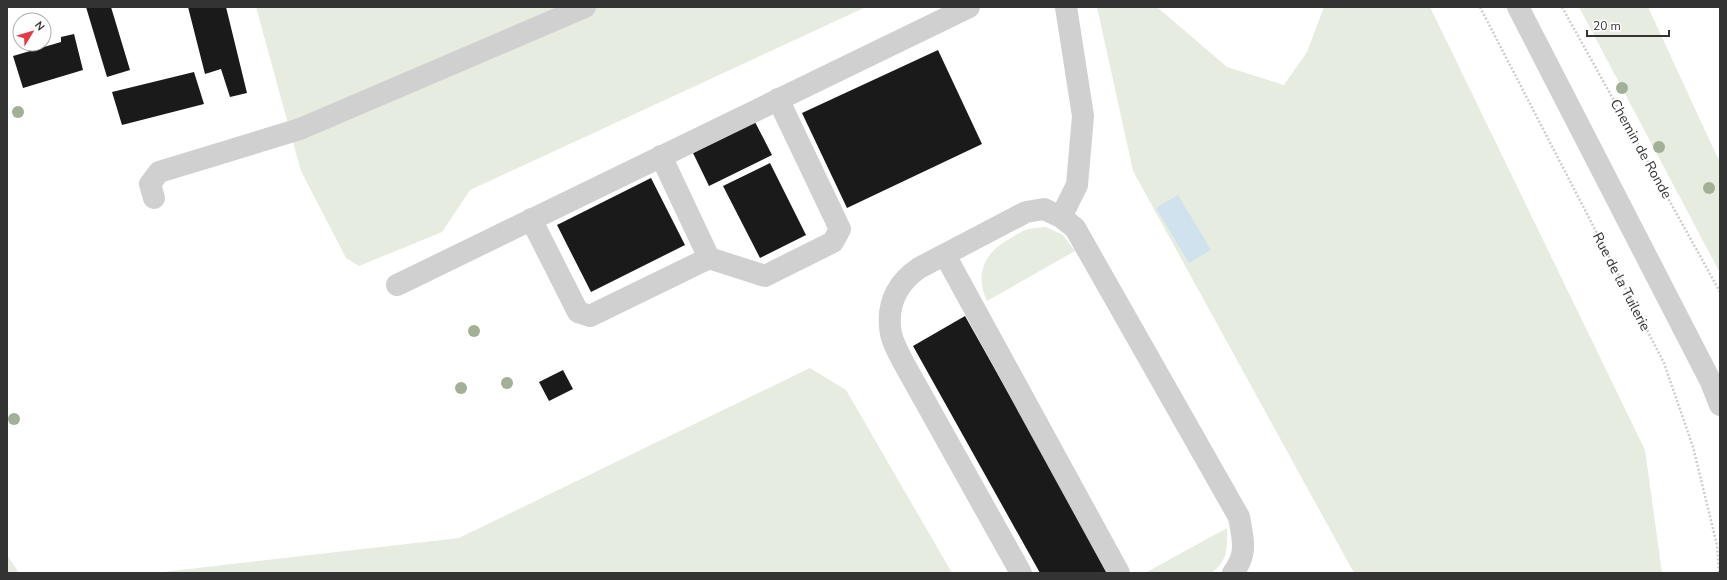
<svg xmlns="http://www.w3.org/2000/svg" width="1727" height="580" viewBox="0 0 1727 580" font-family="'Nunito Sans',sans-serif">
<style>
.green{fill:#e6ecdf}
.water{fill:#cfe2ee}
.building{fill:#1a1a1a}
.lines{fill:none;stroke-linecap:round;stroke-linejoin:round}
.path{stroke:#cdcdcd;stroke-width:2.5;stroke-dasharray:2 2;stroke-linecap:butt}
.minor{stroke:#d0d0d0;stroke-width:22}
.tree{fill:#a2b095}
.labels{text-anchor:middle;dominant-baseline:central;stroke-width:4;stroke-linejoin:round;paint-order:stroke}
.street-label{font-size:14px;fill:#333;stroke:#fff}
</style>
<rect width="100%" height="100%" fill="#fff"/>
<path class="green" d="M256 7H866L470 190 442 232 359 266 346 258 301 171Z
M1097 7H1157L1227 67 1284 85 1307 52 1324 7H1430L1645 450 1662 573H1354L1133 171Z
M1579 7H1648L1720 163V273Z
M1046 227 1063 235 1075 251 987 301C974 273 985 252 1011 238 1016 235 1022 231 1028 229 1033 228 1040 228 1046 227Z
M810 368 846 390 952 573H155L459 538Z
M1227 528C1227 548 1229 560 1211 573H1145Z
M7 555 19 573H7Z"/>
<path class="water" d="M1178 195 1211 250 1189 263 1156 208Z"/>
<path class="building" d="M86 7H111L130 70 107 77Z
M188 7H226L247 93 230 97 221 69 205 74Z
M74 34 83 70 23 88 13 56 61 42V37Z
M938 50 982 144 847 208 802 113Z
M194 72 204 104 122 125 112 92Z
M755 122 772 155 709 186 693 153Z
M770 163 806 235 760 258 723 186Z
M651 178 685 245 591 292 557 225Z
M965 316 1110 573H1040L913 346Z
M563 370 573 389 549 401 539 382Z"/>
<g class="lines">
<g class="path">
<path id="s1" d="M1480 7 1664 363 1693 447 1717 545 1719 573"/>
<path d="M1562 7 1720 292"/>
</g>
<path class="minor" d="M1518 7 1711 382 1720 405
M661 156 709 258
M154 198 150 184 159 172 300 129 585 7
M1061 217 1077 185 1083 116 1066 7
M531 219 578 312 590 316 709 258 765 276 833 242 840 229 778 99
M945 255 1119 573
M397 285 969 7
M1021 573 902 360C898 352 893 343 891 334 886 306 896 284 919 268L1026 212 1044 209 1061 217 1075 228 1239 517C1243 540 1248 553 1233 573"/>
</g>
<g class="tree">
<circle cx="1622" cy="88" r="6"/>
<circle cx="18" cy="112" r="6"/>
<circle cx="1659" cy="147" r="6"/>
<circle cx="1709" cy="188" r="6"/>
<circle cx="474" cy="331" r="6"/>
<circle cx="507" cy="383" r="6"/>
<circle cx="461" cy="388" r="6"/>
<circle cx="14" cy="419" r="6"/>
</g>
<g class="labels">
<g class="street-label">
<text transform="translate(1641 149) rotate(61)">Chemin de Ronde</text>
<text stroke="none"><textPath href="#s1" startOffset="309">Rue de la Tuilerie</textPath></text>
</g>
</g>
<rect width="1727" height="580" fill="none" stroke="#333333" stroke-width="16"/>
<g transform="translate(32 32) rotate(52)"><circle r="19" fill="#ffffff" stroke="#adadad"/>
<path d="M0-3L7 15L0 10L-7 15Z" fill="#e63946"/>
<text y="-6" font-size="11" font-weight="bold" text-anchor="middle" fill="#333333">N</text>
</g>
<path d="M1587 30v6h82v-6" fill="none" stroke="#333333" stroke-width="2"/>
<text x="1593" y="30" font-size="12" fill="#333333" stroke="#ffffff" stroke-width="3" paint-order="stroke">20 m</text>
</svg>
